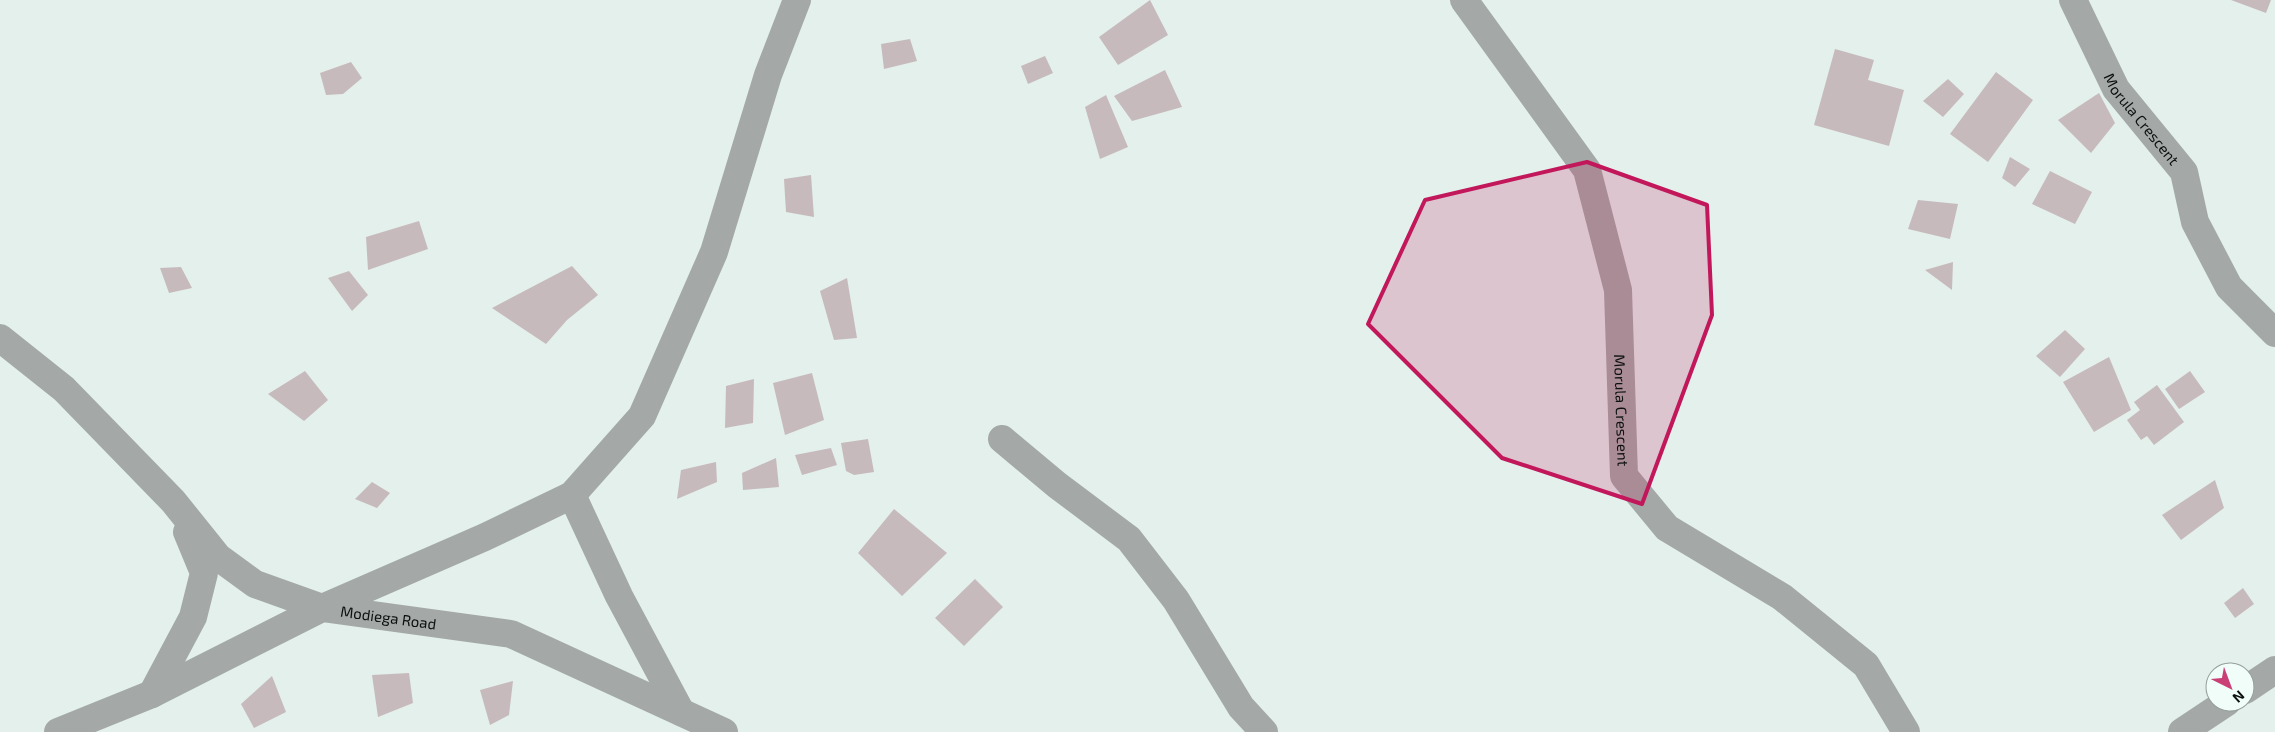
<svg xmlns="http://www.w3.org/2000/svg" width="2275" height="732" viewBox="0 0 2275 732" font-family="'Exo 2',sans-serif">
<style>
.building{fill:#c7babd}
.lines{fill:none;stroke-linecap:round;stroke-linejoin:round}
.minor{stroke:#a4a9a7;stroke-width:28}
.marked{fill:#c2185b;fill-opacity:0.2;stroke:#c2185b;stroke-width:4;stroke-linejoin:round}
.labels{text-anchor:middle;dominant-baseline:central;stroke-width:4.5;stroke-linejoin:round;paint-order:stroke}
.street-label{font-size:15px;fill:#0c100e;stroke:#f0fdf8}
</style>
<rect width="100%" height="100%" fill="#e3f0eb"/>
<path class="building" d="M1150 0 1168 35 1118 65 1099 37Z
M2231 0H2271L2266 13Z
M910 39 917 61 884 69 881 44Z
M1835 49 1874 60 1868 80 1904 90 1889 146 1814 125Z
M1045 56 1053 73 1028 84 1021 66Z
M351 62 362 78 343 94 326 95 320 73Z
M1165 70 1182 107 1132 121 1114 96Z
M1996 72 2033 100 1988 162 1950 134Z
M1948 79 1964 94 1943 117 1923 101Z
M2099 93 2115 123 2091 153 2058 120Z
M1106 95 1128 147 1100 159 1085 107Z
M2010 157 2030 169 2015 187 2002 178Z
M2050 171 2092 192 2075 224 2032 204Z
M811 175 814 217 786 212 784 179Z
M1918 200 1958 204 1950 239 1908 229Z
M419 221 428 249 368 270 366 237Z
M1953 262 1952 290 1925 270Z
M572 266 598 295 567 320 546 344 492 308Z
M181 267 192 288 169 293 160 268Z
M349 271 368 295 352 311 328 278Z
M847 278 857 338 834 340 820 291Z
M2065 330 2085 349 2060 377 2036 356Z
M2109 357 2131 410 2094 432 2063 382Z
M305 371 328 400 304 421 268 394Z
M2190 371 2205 392 2179 409 2165 389Z
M812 373 824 420 785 435 773 383Z
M754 379 753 423 725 428 726 386Z
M2157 385 2184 422 2154 445 2147 436 2141 440 2127 420 2140 410 2134 402Z
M868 439 874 472 854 475 846 471 841 443Z
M831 448 837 465 802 475 795 455Z
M776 458 779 487 743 490 742 473Z
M716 462 717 482 677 499 681 470Z
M2215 480 2224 508 2181 540 2162 515Z
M372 482 390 493 377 508 355 499Z
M894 509 947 553 902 596 858 553Z
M975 579 1003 607 964 646 935 618Z
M2243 588 2254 604 2235 618 2224 603Z
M409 673 413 703 378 717 372 675Z
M272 676 286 712 254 728 241 704Z
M513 681 509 715 490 725 480 690Z"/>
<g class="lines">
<g class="minor">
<path id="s1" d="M1464 0 1587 170 1618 290 1624 476 1667 528 1782 597 1866 665 1906 732"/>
<path id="s2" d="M2073 0 2116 89 2184 172 2195 222 2229 287 2275 333"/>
<path d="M0 338 64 389 173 501 218 557 255 584 322 608 485 537 572 495 642 416 714 252 768 75 797 0"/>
<path d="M1002 439 1057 485 1129 539 1176 600 1241 707 1264 732"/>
<path d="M572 495 619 596 681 712"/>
<path d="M2245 690 2275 670"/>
<path d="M152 694 193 617 204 573 187 532"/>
<path id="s3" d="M58 732 152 694 322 608 511 634 724 732"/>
<path d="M2182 732 2227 702"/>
</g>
</g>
<path class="marked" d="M1587 162 1707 205 1712 315 1642 504 1502 458 1368 324 1425 200Z"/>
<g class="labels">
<g class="street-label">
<text stroke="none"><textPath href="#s2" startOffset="138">Morula Crescent</textPath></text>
<text stroke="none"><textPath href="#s1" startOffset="454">Morula Crescent</textPath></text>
<text stroke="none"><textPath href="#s3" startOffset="359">Modiega Road</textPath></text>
</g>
</g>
<g transform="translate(2230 687) rotate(138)"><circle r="24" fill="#f0fdf8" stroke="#959e9a"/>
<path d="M0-4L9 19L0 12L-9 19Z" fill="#c93f76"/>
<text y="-8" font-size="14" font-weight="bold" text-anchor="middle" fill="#0c100e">N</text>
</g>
</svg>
